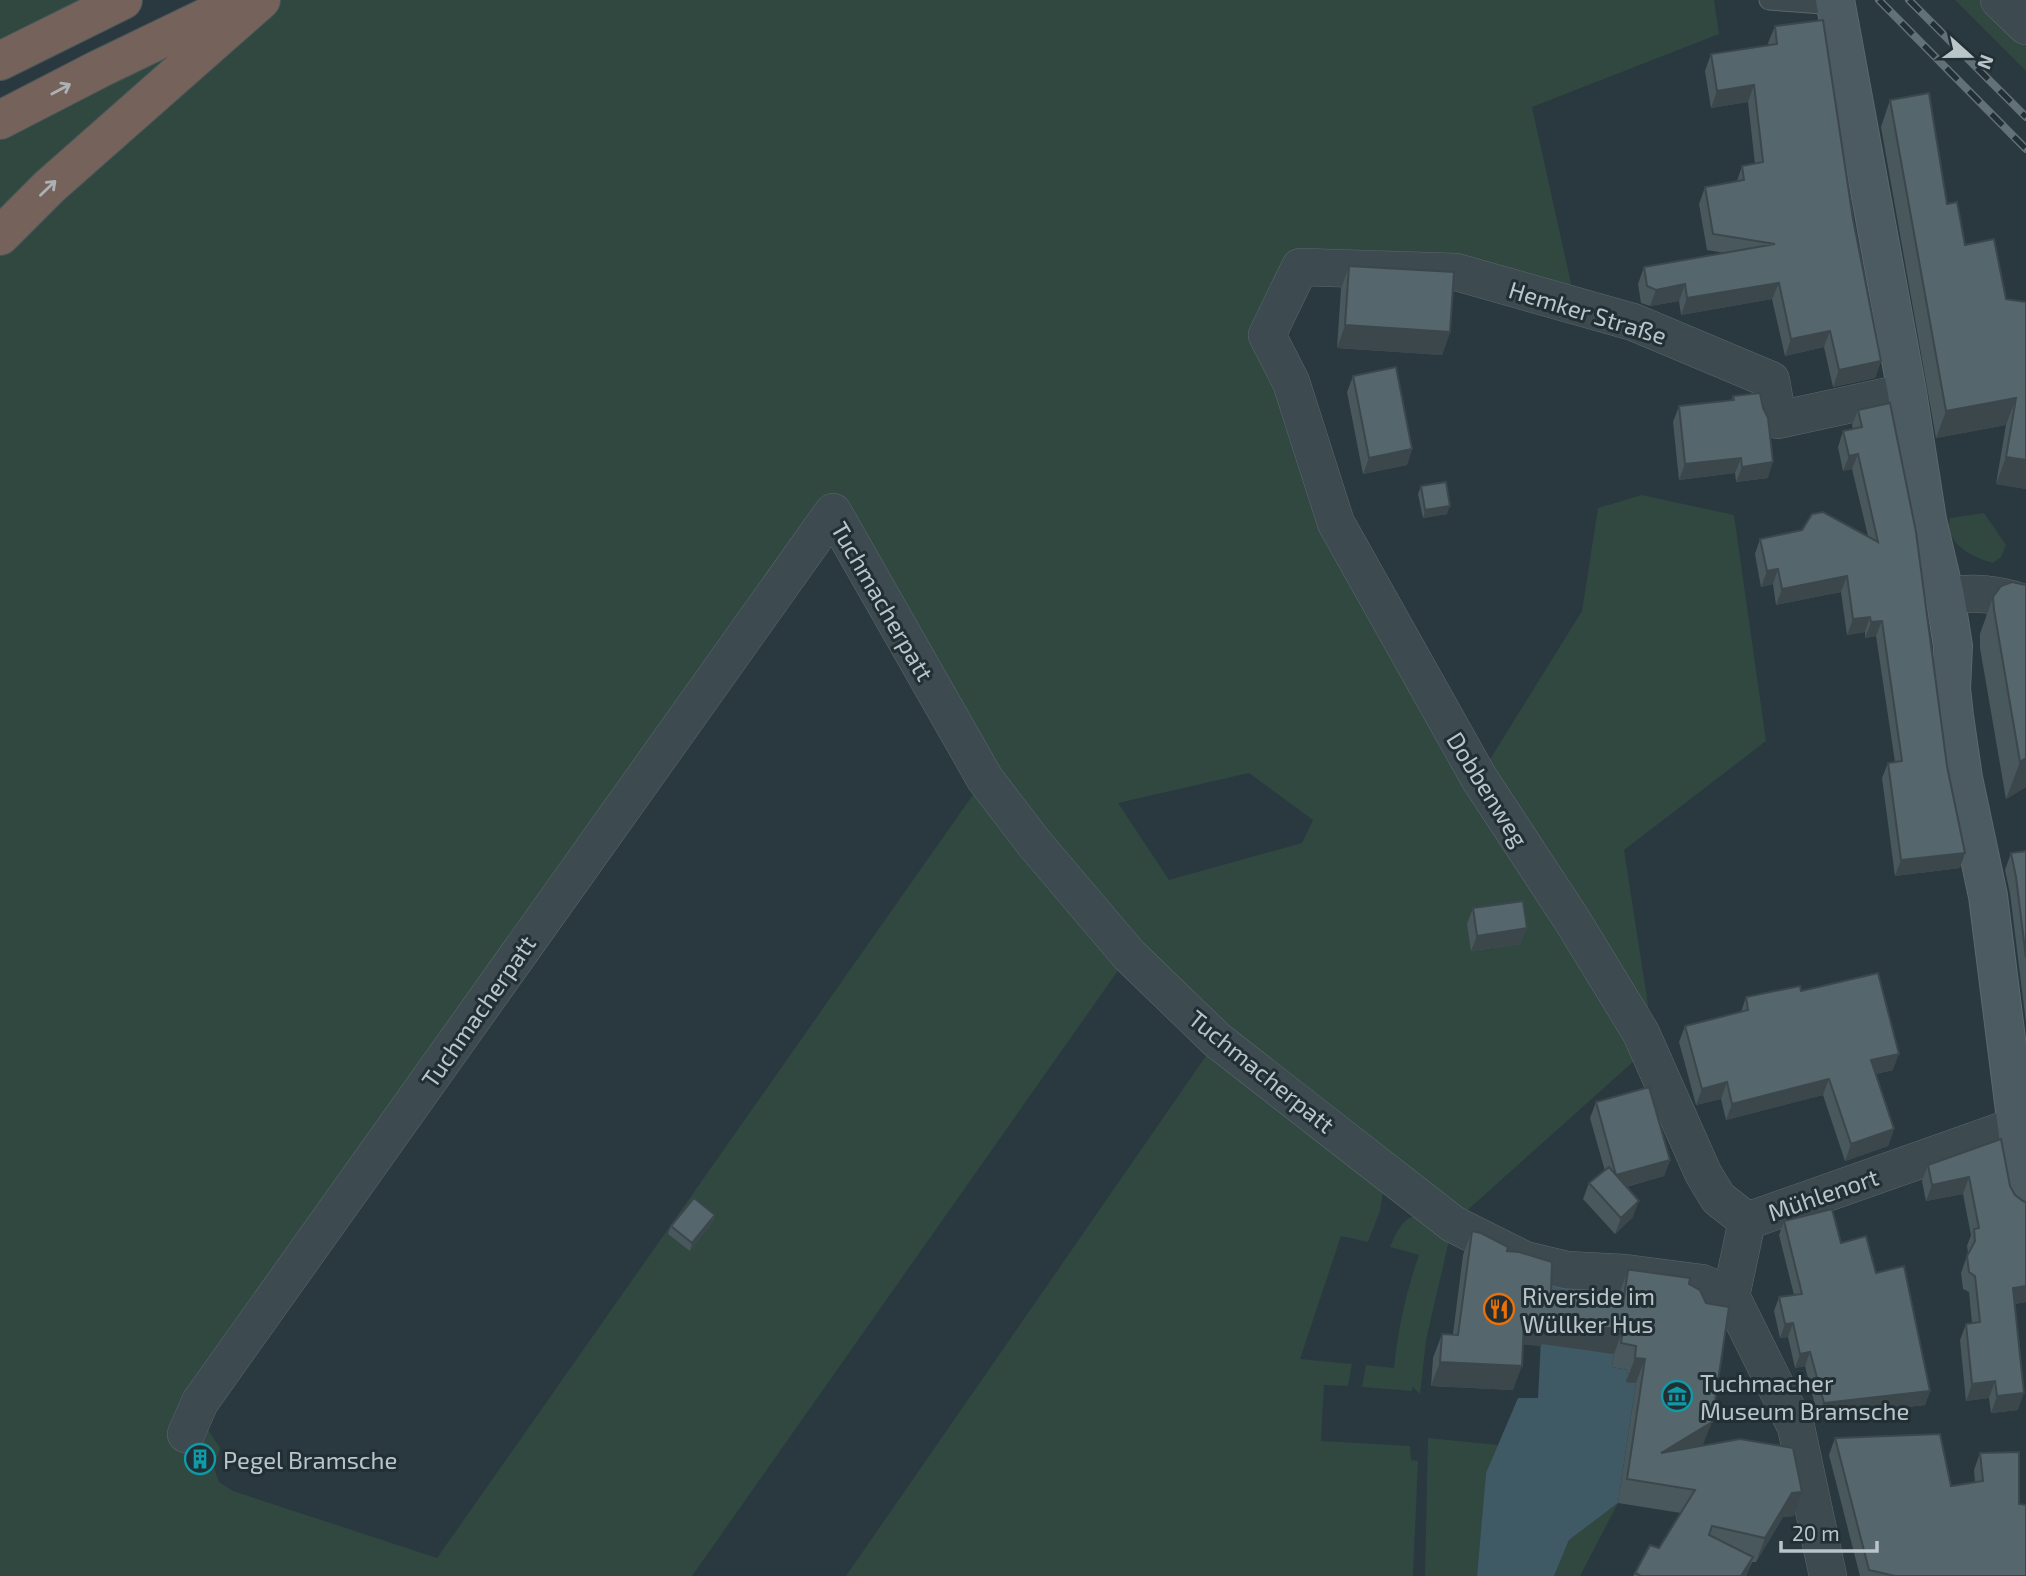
<svg xmlns="http://www.w3.org/2000/svg" width="2026" height="1576" viewBox="0 0 2026 1576" font-family="'Exo 2',sans-serif">
<style>
.green{fill:#314841;fill-rule:evenodd}
.water{fill:#3f5965}
.lines{fill:none;stroke-linecap:round;stroke-linejoin:round}
.lane-casing{stroke:#5b686d;stroke-width:21}
.street-casing{stroke:#5b686d;stroke-width:38}
.secondary-casing{stroke:#5b686d;stroke-width:40}
.highway-casing{stroke:#48555a;stroke-width:40}
.lane{stroke:#3d4a50;stroke-width:19}
.street{stroke:#3d4a50;stroke-width:37}
.secondary{stroke:#4c5a62;stroke-width:38}
.highway{stroke:#75635b;stroke-width:38}
.rail-casing{stroke:#627178;stroke-width:8}
.rail{stroke:#222f35;stroke-width:5;stroke-dasharray:16;stroke-linecap:butt}
.wall{fill:#49585d}
.shaded-wall{fill:#3c474c}
.building{fill:#55666c;stroke:#3c474c;stroke-width:2}
.oneway{stroke:#acb1b4}
.labels{text-anchor:middle;dominant-baseline:central;stroke-width:6;stroke-linejoin:round;paint-order:stroke}
.street-label{font-size:24px;fill:#bac5ca;stroke:#222f35}
.poi-label{font-size:24px;fill:#bac5ca;stroke:#222f35;text-anchor:start}
</style>
<rect width="100%" height="100%" fill="#29393f"/>
<path class="green" d="M0 0H123L0 61Z
M242 0H1714L1719 34 1532 107 1576 306 1300 267 1267 335 1336 523 1479 777 1582 611 1598 508 1642 495 1734 515 1766 741 1624 850 1654 1043 1453 1223 1426 1340 1420 1394 1413 1387 1412 1391 1362 1387 1366 1365 1394 1368C1398 1329 1406 1292 1419 1255L1390 1247C1397 1232 1400 1220 1417 1215L1383 1191 1380 1211 1368 1242 1341 1236 1300 1359 1352 1364 1348 1386 1324 1385 1321 1441 1410 1446 1411 1460 1418 1461 1413 1576H846L1217 1040 1129 955 692 1576H0V121ZM833 513 984 779 437 1558 233 1491 219 1482 214 1468 220 1448 205 1425ZM1249 773 1313 820 1302 843 1169 880 1118 803Z
M1955 0H1999L2026 26V71Z
M1984 513 2006 545 2001 557 1993 563C1972 557 1944 544 1950 518Z
M1428 1438 1498 1445 1486 1474 1477 1576H1425Z
M1618 1503 1580 1576H1554L1569 1540Z"/>
<path class="water" d="M1544 1278 1589 1283 1582 1349 1614 1354 1612 1367 1628 1370 1626 1382 1636 1383 1618 1503 1569 1540 1554 1576H1477L1486 1473 1518 1398H1538Z"/>
<g class="lines">
<g class="lane-casing">
<path id="lane" d="M1769 0 1836 5"/>
</g>
<g class="street-casing">
<path id="street" d="M1999 0 2026 26
M1945 596C1974 592 1998 593 2026 604
M1747 1221 1718 1198 1703 1173 1641 1033 1572 920 1479 778 1336 523 1291 382 1267 335 1300 267 1456 272 1633 322 1771 380 1778 420 1907 392
M1747 1221 1731 1296 1796 1427 1828 1576
M1747 1221 2016 1126
M186 1434 200 1402 833 512 985 779 1034 843 1129 955 1217 1040 1453 1224 1525 1260 1567 1270 1625 1273 1702 1283 1731 1296"/>
</g>
<g class="secondary-casing">
<path id="secondary" d="M1835 0 1907 392 1927 520 1945 596 1953 646 1951 689 1954 716 1963 778 1988 896 2026 1198"/>
</g>
<g class="highway-casing">
<path id="highway" d="M0 61 123 0
M0 120 99 69 242 0
M0 236 49 187 261 0"/>
</g>
<use href="#lane" class="lane"/>
<use href="#street" class="street"/>
<use href="#secondary" class="secondary"/>
<use href="#highway" class="highway"/>
<g class="rail-casing">
<path id="rail" d="M1879 0 2026 149
M1909 0 2026 117"/>
</g>
<use href="#rail" class="rail"/>
</g>
<path class="wall" d="M1775 26 1853 219 1881 361 1875 378 1833 387 1824 347 1785 356 1772 299 1681 315 1679 301 1650 306 1641 303 1638 284 1644 267 1724 253 1707 250 1699 204 1705 187 1737 181 1742 166 1755 164 1748 102 1711 108 1705 71 1711 54 1769 45 1768 43Z
M1890 100 1947 204 1965 245 2006 299 2026 302V489L1996 484 2006 425 1936 438 1881 127Z
M1349 266 1450 332 1442 355 1337 348 1341 289Z
M1353 376 1412 449 1407 465 1363 474 1347 392Z
M1733 396 1768 478 1736 482 1735 473 1679 480 1673 422 1679 406 1731 401Z
M1858 410 1960 868 1895 876 1882 778 1888 763 1895 762 1876 636 1865 638V632L1847 635 1841 592 1776 605 1773 584 1761 587 1755 554 1760 539 1868 536 1852 469 1843 471 1838 447 1843 431 1853 429 1852 425Z
M1421 486 1447 514 1423 518 1418 494Z
M1993 597 2026 787 2006 799 1980 648V634Z
M2026 851V1023L2010 893 2005 870 2011 853Z
M1473 908 1521 944 1471 951 1467 924Z
M1801 991 1893 1070 1876 1074 1894 1129 1888 1146 1845 1161 1823 1095 1726 1120 1721 1099 1696 1105 1679 1042 1685 1026 1741 1012 1746 997Z
M1596 1102 1670 1160 1664 1176 1626 1187 1633 1217 1615 1234 1583 1199 1589 1183 1605 1171 1590 1118Z
M2001 1139 2026 1302 2015 1304 2018 1410 1991 1413 1989 1398 1966 1401 1960 1340 1966 1324 1972 1323 1969 1292 1963 1289 1961 1273 1968 1253 1967 1246 1971 1235 1963 1194 1926 1201 1922 1181 1928 1165Z
M715 1215 712 1223 690 1251 668 1234 671 1226Z
M1784 1221 1841 1243 1876 1273 1930 1391 1925 1405 1818 1417 1805 1366 1795 1368 1788 1337 1780 1338 1774 1311 1779 1297 1794 1295 1779 1235Z
M1472 1231 1507 1251 1551 1294 1618 1303 1619 1294 1628 1270 1689 1284 1703 1445 1794 1516 1783 1517 1756 1562H1752L1746 1576H1633L1635 1573 1659 1548 1681 1513 1618 1503 1636 1383 1626 1382 1628 1370 1612 1367 1614 1354 1542 1344 1541 1346 1523 1344 1513 1390 1431 1386 1433 1358 1442 1334H1453L1463 1255Z
M1835 1438 1951 1486 1975 1482 1974 1470 1980 1453 2019 1504 2026 1576H1860L1829 1455Z"/>
<path class="shaded-wall" d="M1754 85 1748 102 1711 108 1717 91Z
M1779 283 1772 299 1681 315 1687 298Z
M1685 284 1679 301 1650 306 1656 290Z
M1345 325 1450 332 1442 355 1337 348Z
M1830 331 1824 347 1785 356 1791 339Z
M1881 361 1875 378 1833 387 1839 370Z
M2016 398 2006 425 1936 438 1946 411Z
M1412 449 1407 465 1363 474 1369 458Z
M1858 454 1852 469 1843 471 1849 456Z
M2006 457 2026 460V489L1996 484Z
M1741 458 1735 473 1679 480 1685 464Z
M1773 462 1768 478 1736 482 1742 467Z
M1450 506 1447 514 1423 518 1425 510Z
M1778 569 1773 584 1761 587 1767 571Z
M1847 576 1841 592 1776 605 1782 589Z
M1870 617 1865 632 1847 635 1853 619Z
M1882 621 1876 636 1865 638 1871 622Z
M2026 758V787L2006 799 2020 762Z
M1965 853 1960 868 1895 876 1901 860Z
M1527 928 1521 944 1471 951 1477 936Z
M1899 1054 1893 1070 1865 1076 1871 1060Z
M1829 1079 1823 1095 1726 1120 1732 1104Z
M1727 1082 1721 1099 1696 1105 1702 1089Z
M1894 1129 1888 1146 1845 1161 1851 1144Z
M1670 1160 1664 1176 1610 1191 1616 1175Z
M1969 1177 1963 1194 1926 1201 1932 1185Z
M1639 1201 1633 1217 1615 1234 1621 1218Z
M715 1215 712 1223 690 1251 692 1243Z
M2026 1286V1302L2007 1305 2013 1288Z
M1524 1320H1550L1623 1330 1614 1354 1542 1344 1541 1346 1516 1344Z
M1793 1323 1788 1337 1780 1338 1785 1324Z
M1810 1352 1805 1366 1795 1368 1800 1354Z
M1635 1358 1645 1359 1636 1383 1626 1382Z
M1440 1362 1522 1366 1513 1390 1431 1386Z
M1995 1381 1989 1398 1966 1401 1972 1384Z
M1930 1391 1925 1405 1818 1417 1824 1403Z
M2024 1393 2018 1410 1991 1413 1997 1396Z
M1712 1422 1703 1445 1661 1453Z
M1802 1492 1794 1516 1783 1517 1756 1562 1765 1538 1792 1493Z
M1753 1557 1746 1576H1741Z"/>
<path class="building" d="M1823 20 1853 219 1881 361 1839 370 1830 331 1791 339 1779 283 1687 298 1685 284 1656 290 1647 286 1644 267 1775 244 1713 234 1705 187 1744 180 1742 166 1763 162 1754 85 1717 91 1711 54 1777 44 1775 26Z
M1929 93 1947 204 1957 202 1965 245 1994 239 2006 299 2026 302V460L2006 457 2016 398 1946 411 1890 100Z
M1349 266 1454 272 1450 332 1345 325Z
M1396 367 1412 449 1369 458 1353 376Z
M1760 393 1763 408 1768 418 1773 462 1742 467 1741 458 1685 464 1679 406 1734 400 1733 396Z
M1890 403 1916 532 1947 766 1965 853 1901 860 1888 763 1902 761 1882 621 1871 622 1870 617 1853 619 1847 576 1782 589 1778 569 1767 571 1760 539 1802 530 1812 514 1823 512 1878 542 1858 454 1849 456 1843 431 1862 427 1858 410Z
M1446 482 1450 506 1425 510 1421 486Z
M2012 582 2026 585V758L2020 762 1994 610 1993 597 2001 586Z
M2026 851V958L2016 877 2011 853Z
M1523 901 1527 928 1477 936 1473 908Z
M1878 973 1899 1054 1871 1060 1894 1129 1851 1144 1829 1079 1732 1104 1727 1082 1702 1089 1685 1026 1748 1010 1746 997 1800 986 1801 991Z
M1649 1087 1670 1160 1616 1175 1596 1102Z
M2001 1139 2010 1186 2015 1195 2023 1201 2026 1202V1286L2013 1288 2024 1393 1997 1396 1995 1381 1972 1384 1966 1324 1980 1322 1975 1276 1969 1272 1967 1256 1975 1241 1974 1229 1979 1228 1969 1177 1932 1185 1928 1165Z
M1609 1167 1639 1201 1621 1218 1589 1183Z
M694 1198 715 1215 692 1243 671 1226Z
M1832 1209 1841 1243 1866 1236 1876 1273 1904 1266 1930 1391 1824 1403 1810 1352 1800 1354 1793 1323 1785 1324 1779 1297 1802 1294 1784 1221Z
M1472 1231 1481 1233 1508 1247 1507 1251 1519 1252 1552 1262 1551 1294 1623 1304 1628 1270H1632L1690 1278 1689 1284 1700 1290 1706 1303 1729 1307 1712 1422 1661 1453 1740 1439 1793 1448 1802 1492 1792 1493 1765 1538 1712 1526 1709 1535 1753 1557 1741 1576H1641L1635 1573 1650 1545 1659 1548 1695 1490 1627 1479 1645 1359 1635 1358 1636 1346 1621 1343 1623 1330 1550 1320V1322L1524 1320 1522 1366 1440 1362 1442 1334 1458 1335Z
M1940 1434 1951 1486 1983 1481 1980 1453 2019 1452V1504L2026 1505V1576H1895L1869 1570 1835 1438Z"/>
<defs><path id="oneway-shaft" d="M-6 0H5M1.5-3L5.5 0L1.5 3" fill="none" stroke-width="1.6" stroke-linecap="round" stroke-linejoin="round" transform="scale(1.75)"/></defs>
<g class="oneway">
<use href="#oneway-shaft" transform="translate(61 89) rotate(-28)"/>
<use href="#oneway-shaft" transform="translate(48 188) rotate(-44)"/>
</g>
<defs>
<g id="restaurant-ring" transform="scale(1.575)"><circle r="9.5" fill="#222f35" stroke="#e8710a" stroke-width="1.5"/><path d="M-5-6h1v4h1v-4h1v4h1v-4h1v5L-1.5 .5V6h-2V.5L-5-1ZM5-6V6H3V1.5H1.5Q1.5-4 5-6Z" fill="#e8710a"/></g>
<g id="museum-ring" transform="scale(1.575)"><circle r="9.5" fill="#222f35" stroke="#0f9aa8" stroke-width="1.5"/><path d="M0-6L6-3V-2H-6V-3ZM-5-1h2V3h-2ZM-1-1h2V3h-2ZM3-1h2V3H3ZM-6 4H6V6H-6Z" fill="#0f9aa8"/></g>
<g id="building-ring" transform="scale(1.575)"><circle r="9.5" fill="#222f35" stroke="#0f9aa8" stroke-width="1.5"/><path d="M-4-6H4V6H1V3H-1V6H-4ZM-2.5-4.3h1.7v1.8h-1.7ZM.8-4.3h1.7v1.8H.8ZM-2.5-1h1.7V.8h-1.7ZM.8-1h1.7V.8H.8Z" fill="#0f9aa8"/></g>
</defs>
<g fill-rule="evenodd">
<use href="#restaurant-ring" x="1499" y="1309"/>
<use href="#museum-ring" x="1677" y="1396"/>
<use href="#building-ring" x="200" y="1459"/>
</g>
<g class="labels">
<g class="street-label">
<text transform="translate(1588 312) rotate(17)">Hemker Straße</text>
<text transform="translate(883 601) rotate(60)">Tuchmacherpatt</text>
<text transform="translate(1488 789) rotate(58)">Dobbenweg</text>
<text transform="translate(478 1011) rotate(-55)">Tuchmacherpatt</text>
<text transform="translate(1262 1071) rotate(39)">Tuchmacherpatt</text>
<text transform="translate(1823 1194) rotate(-19)">Mühlenort</text>
</g>
<g class="poi-label">
<text x="1522" y="1295">Riverside im<tspan x="1522" dy="28">Wüllker Hus</tspan></text>
<text x="1700" y="1382">Tuchmacher<tspan x="1700" dy="28">Museum Bramsche</tspan></text>
<text x="223" y="1459">Pegel Bramsche</text>
</g>
</g>
<g transform="translate(1970 56) rotate(111)" stroke="#222f35" stroke-width="5" paint-order="stroke">
<path d="M0-5L12 26L0 18L-12 26Z" fill="#bac5ca"/>
<text y="-10" font-size="19" font-weight="bold" text-anchor="middle" fill="#bac5ca">N</text>
</g>
<path d="M1781 1541v10h96v-10" fill="none" stroke="#bac5ca" stroke-width="3.5"/>
<text x="1792" y="1541" font-size="21" fill="#bac5ca" stroke="#222f35" stroke-width="5" paint-order="stroke">20 m</text>
</svg>
